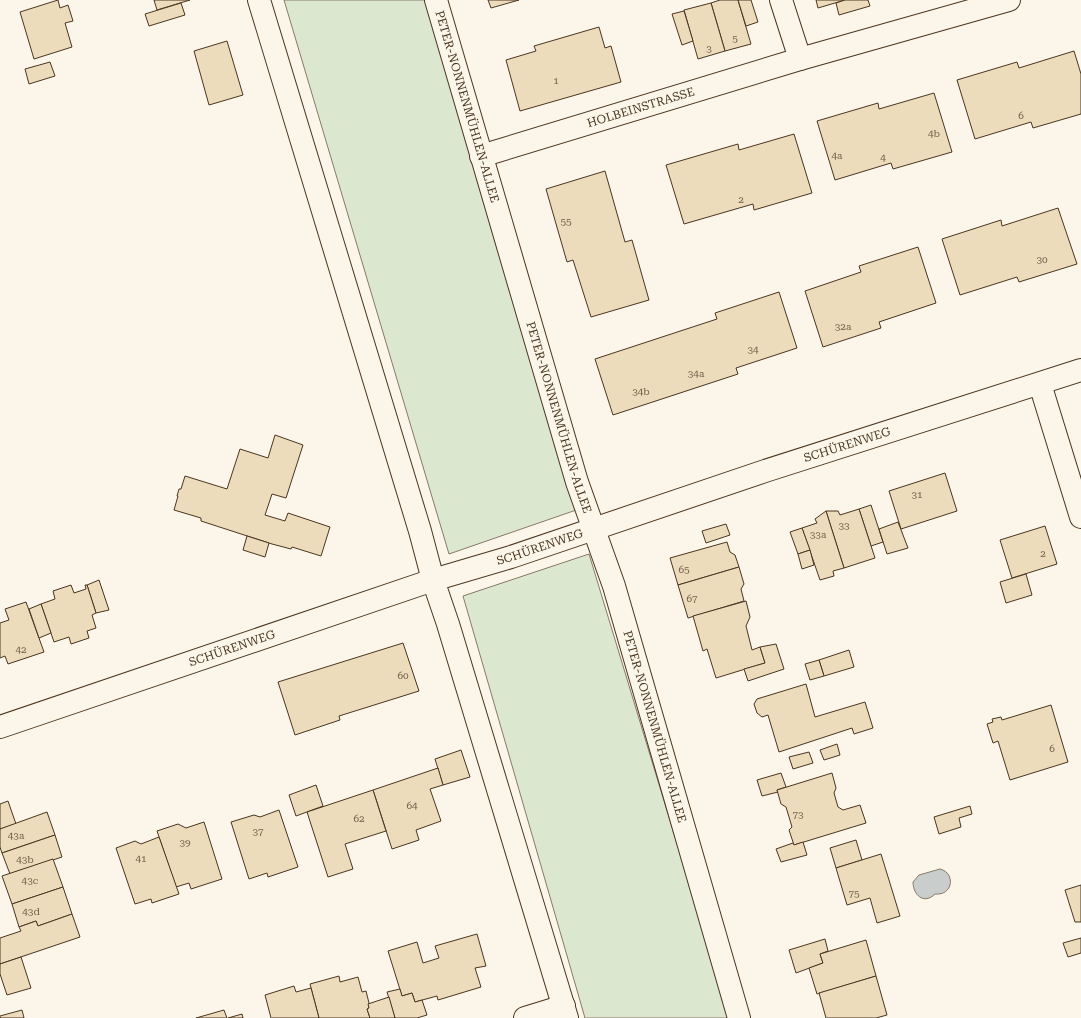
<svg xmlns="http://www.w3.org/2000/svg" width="1081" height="1018" font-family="'Roboto Serif',serif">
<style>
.green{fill:#dce7d0;stroke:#887966}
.water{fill:#c9cecd;stroke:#887966}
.building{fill:#ecdcbc;stroke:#4a3520}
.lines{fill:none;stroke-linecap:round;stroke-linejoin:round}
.street-casing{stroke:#4a3520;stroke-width:24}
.secondary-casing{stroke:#4a3520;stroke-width:24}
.street{stroke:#fbf6e9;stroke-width:22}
.secondary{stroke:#fbf6e9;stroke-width:22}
.labels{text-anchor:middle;stroke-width:3;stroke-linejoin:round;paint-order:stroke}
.number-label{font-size:10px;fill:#725f47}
.street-label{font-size:12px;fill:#4a3520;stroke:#fbf6e9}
</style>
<rect width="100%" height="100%" fill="#fbf6e9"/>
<!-- green -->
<g class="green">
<polygon points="284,0 430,0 582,508 449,554"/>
<polygon points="589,554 730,1018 585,1018 463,596"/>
</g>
<!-- water -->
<path class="water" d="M940,869C956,873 953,896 935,894C924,905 913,895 913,882L919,875Z"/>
<!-- building -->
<g class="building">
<polygon points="58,0 60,8 68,5 73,21 65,23 72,47 34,59 20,12"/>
<polygon points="154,0 190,0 157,10"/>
<polygon points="488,0 519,0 491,8"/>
<polygon points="720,0 738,0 751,44 725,51 711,3"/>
<polygon points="738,0 751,0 758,22 746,26"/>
<polygon points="816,0 845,0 818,8"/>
<polygon points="845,0 868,0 870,6 839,15 836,3"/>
<polygon points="181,3 185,15 149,26 145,14"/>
<polygon points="711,3 725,51 698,59 684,10"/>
<polygon points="684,11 693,41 682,45 672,14"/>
<polygon points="599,27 605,48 611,46 621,82 520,111 506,60 536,51 534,46"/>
<polygon points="227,41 243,95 209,105 194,51"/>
<polygon points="1074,51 1081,74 1081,114 1033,128 1031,122 975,139 957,80 1017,62 1019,68"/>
<polygon points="50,62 55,76 29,84 25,69"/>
<polygon points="934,93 952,152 893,169 891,163 835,180 817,121 878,103 879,109"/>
<polygon points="794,134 812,193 754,210 753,204 684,224 666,165 738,144 739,150"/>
<polygon points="605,171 625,242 632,240 649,300 591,317 573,260 567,262 546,189"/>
<polygon points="1058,208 1077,264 1019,282 1017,277 960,295 942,239 1001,220 1002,226"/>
<polygon points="918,247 936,303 879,322 881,328 823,347 805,291 861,272 859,266"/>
<polygon points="779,292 797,348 736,368 738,374 613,415 595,359 717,319 715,313"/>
<polygon points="275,435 303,445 286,498 272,494 265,515 285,521 288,513 330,527 321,556 292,547 291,549 272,544 201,521 201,518 174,510 178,496 177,496 179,489 181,489 185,476 227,489 240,449 268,458"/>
<polygon points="945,473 957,511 901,529 889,491"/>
<polygon points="871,505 883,542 871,546 859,509"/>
<polygon points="859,509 875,558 844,568 826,511 838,511 840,515"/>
<polygon points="826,511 844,568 833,571 834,576 820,580 802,528 817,523 815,519"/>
<polygon points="898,522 908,548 887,554 879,529"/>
<polygon points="726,524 730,535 706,543 702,531"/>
<polygon points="1045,526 1057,564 1012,578 1000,540"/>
<polygon points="802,528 810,550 798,554 790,532"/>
<polygon points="247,536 269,543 265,557 243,550"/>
<polygon points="727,542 730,552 735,555 739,567 678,585 670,558"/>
<polygon points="810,550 814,565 802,569 798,554"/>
<polygon points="739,567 744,584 741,589 744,601 688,618 678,585"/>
<polygon points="1026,574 1032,595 1006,603 1000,582"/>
<polygon points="99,580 109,610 96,613 87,585"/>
<polygon points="71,585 74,593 86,589 85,585 87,585 96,613 92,615 96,628 87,631 89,638 71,644 69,637 54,642 41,604 55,599 53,591"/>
<polygon points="746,601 750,617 746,626 752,650 760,647 765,663 716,678 707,649 703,651 693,616"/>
<polygon points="26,602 44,652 8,664 5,656 0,658 0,623 9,620 5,609"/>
<polygon points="41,604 51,633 39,638 29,609"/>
<polygon points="403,643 419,691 339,716 340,720 295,735 278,682"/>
<polygon points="776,644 784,669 748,681 744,669 765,663 760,647"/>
<polygon points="849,650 854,667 824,676 819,660"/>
<polygon points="819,660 824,676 810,680 805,664"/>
<polygon points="806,684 815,717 865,702 873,728 854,734 852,728 779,752 768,715 762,717 757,713 754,704 757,699"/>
<polygon points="1051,705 1068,762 1010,780 998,741 993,743 987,724 993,722 992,719 1001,717 1002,720"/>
<polygon points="837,744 840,755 824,760 820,750"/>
<polygon points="461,750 470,777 443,785 435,759"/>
<polygon points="809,752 813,763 793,769 789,757"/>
<polygon points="438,768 443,785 430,789 441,821 416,830 419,840 392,849 373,790"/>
<polygon points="781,773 786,787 777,790 778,792 762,796 757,780"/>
<polygon points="832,773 836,788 834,793 838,807 843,810 860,805 866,823 794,845 789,830 792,827 786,807 781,804 777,790"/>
<polygon points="316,785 323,806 296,816 289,795"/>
<polygon points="373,790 386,831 345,844 353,869 328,877 307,812"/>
<polygon points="8,801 16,824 0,829 0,804"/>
<polygon points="970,806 972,814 959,818 961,827 939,834 934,817"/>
<polygon points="279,810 298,867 268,877 267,873 249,879 231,822 254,815 260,817"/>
<polygon points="47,812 55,835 2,853 0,847 0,829"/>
<polygon points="204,822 222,879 191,889 189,883 176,887 157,831 178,824 186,828"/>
<polygon points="55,835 62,857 10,874 2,853"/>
<polygon points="159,837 179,894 152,903 151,899 135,904 116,848 135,841 141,844"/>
<polygon points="856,840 862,860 836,868 830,848"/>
<polygon points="803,842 807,855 781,862 776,849 793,843 794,845"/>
<polygon points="881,854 900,916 877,923 870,898 847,905 836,868"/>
<polygon points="53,859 63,887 12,904 2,876"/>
<polygon points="1081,885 1081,922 1075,922 1065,890"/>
<polygon points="63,887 72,914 38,926 36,921 19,927 12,904"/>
<polygon points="72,914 80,937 0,964 0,938 21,931 19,927 36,921 38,926"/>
<polygon points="477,934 486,966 475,968 481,987 438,1000 437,996 415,1002 412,993 402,996 388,951 417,942 423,963 439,958 435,946"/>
<polygon points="1081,938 1081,953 1068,957 1063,943"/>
<polygon points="825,939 828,951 820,954 823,963 796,973 789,950"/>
<polygon points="866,940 876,976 817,994 809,968 823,963 820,954"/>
<polygon points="21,957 31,988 7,995 0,974 0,964"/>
<polygon points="339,976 340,982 358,977 362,992 366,991 369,1003 369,1008 367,1009 370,1018 319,1018 310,984"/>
<polygon points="876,976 887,1015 876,1018 826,1018 819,993"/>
<polygon points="294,986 296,992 311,988 319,1018 271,1018 265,995"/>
<polygon points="400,989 402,996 412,993 415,1002 422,1000 427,1015 417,1018 395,1018 387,992"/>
<polygon points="389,997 395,1018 370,1018 367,1009 369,1008 368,1004"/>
<polygon points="22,1010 24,1018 0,1018 0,1016"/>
<polygon points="224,1010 227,1018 196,1018"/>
<polygon points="242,1014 243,1018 228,1018"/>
</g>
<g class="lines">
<defs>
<g id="street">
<polyline points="259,0 420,531 433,580 448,624 567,1018"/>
<path id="s1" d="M436,0L577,482L614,586L739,1018"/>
<polyline points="781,0 800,59"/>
<path id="s2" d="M481,156L800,59L1009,0"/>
<polyline points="1040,384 1081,517"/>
<polyline points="525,1018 564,1006"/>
</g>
<g id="secondary">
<path id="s3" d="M0,727L433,580L511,557L765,471L1081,370"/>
</g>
</defs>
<!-- street casing -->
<use href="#street" class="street-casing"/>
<!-- secondary casing -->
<use href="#secondary" class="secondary-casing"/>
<!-- street -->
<use href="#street" class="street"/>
<!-- secondary -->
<use href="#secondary" class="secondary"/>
</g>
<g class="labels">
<!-- number labels -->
<g class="number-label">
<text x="735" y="42">5</text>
<text x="709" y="52">3</text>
<text x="556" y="84">1</text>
<text x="1021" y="119">6</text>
<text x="934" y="137">4b</text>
<text x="837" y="159">4a</text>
<text x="883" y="161">4</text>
<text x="741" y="203">2</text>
<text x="566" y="225">55</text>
<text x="1042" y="263">30</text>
<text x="843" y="330">32a</text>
<text x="753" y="353">34</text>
<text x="696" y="377">34a</text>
<text x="641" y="395">34b</text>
<text x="917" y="498">31</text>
<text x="844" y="529">33</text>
<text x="818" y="538">33a</text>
<text x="1043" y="557">2</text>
<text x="684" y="573">65</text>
<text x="692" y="602">67</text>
<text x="21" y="653">42</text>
<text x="403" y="679">60</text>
<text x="1052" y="752">6</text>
<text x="412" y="809">64</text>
<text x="798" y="818">73</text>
<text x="359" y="822">62</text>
<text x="258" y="835">37</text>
<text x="16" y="839">43a</text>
<text x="185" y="846">39</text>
<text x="141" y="862">41</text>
<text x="25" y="863">43b</text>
<text x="30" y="884">43c</text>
<text x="854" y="897">75</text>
<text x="31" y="915">43d</text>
</g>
<!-- street labels -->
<g class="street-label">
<text dy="4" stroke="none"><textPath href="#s1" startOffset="111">PETER-NONNENMÜHLEN-ALLEE</textPath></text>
<text dy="4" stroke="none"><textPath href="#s2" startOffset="167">HOLBEINSTRASSE</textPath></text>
<text dy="4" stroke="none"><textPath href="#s1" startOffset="435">PETER-NONNENMÜHLEN-ALLEE</textPath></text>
<text dy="4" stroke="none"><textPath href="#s3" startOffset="893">SCHÜRENWEG</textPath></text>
<text dy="4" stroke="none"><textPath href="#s3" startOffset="569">SCHÜRENWEG</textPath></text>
<text dy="4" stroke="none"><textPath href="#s3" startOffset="245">SCHÜRENWEG</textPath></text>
<text dy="4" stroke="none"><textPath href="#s1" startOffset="759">PETER-NONNENMÜHLEN-ALLEE</textPath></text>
</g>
</g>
</svg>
